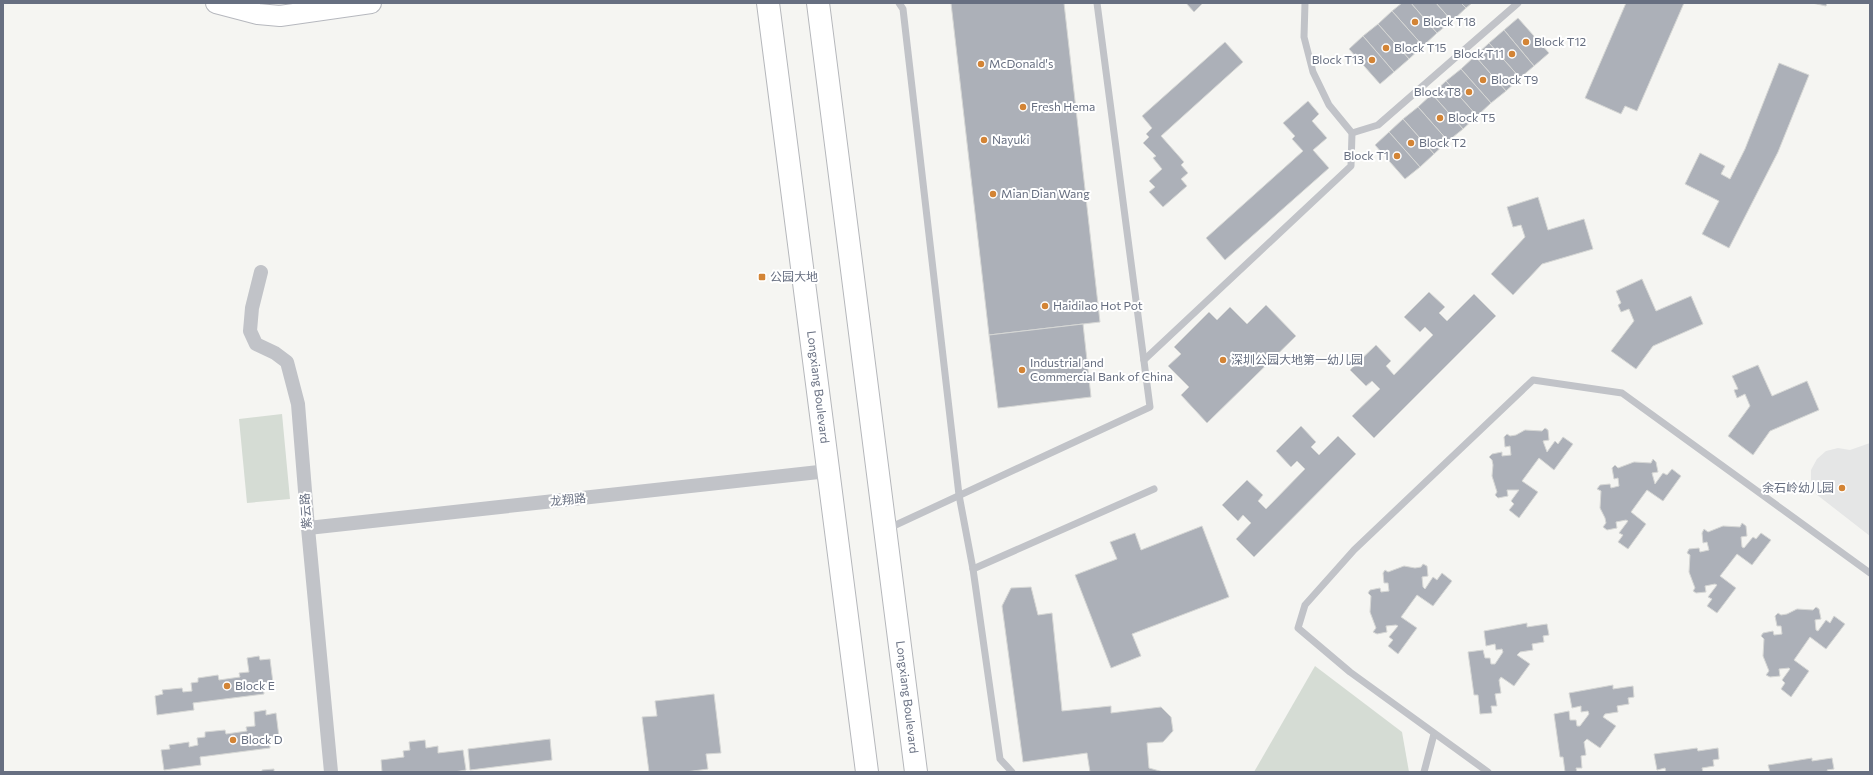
<svg xmlns="http://www.w3.org/2000/svg" width="1873" height="775" font-family="Commissioner,'Noto Sans SC',sans-serif">
<style>
.built{fill:#e5e6e6}
.green{fill:#d5dcd4}
.building{fill:#acb0b8;stroke:#d6d7d5}
.lines{fill:none;stroke-linecap:round;stroke-linejoin:round}
.secondary-casing{stroke:#b6b8be;stroke-width:22}
.primary-casing{stroke:#b5b7bb;stroke-width:24}
.lane{stroke:#c1c3c8;stroke-width:7}
.street{stroke:#c1c3c8;stroke-width:14}
.secondary{stroke:#fff;stroke-width:20}
.primary{stroke:#fff;stroke-width:22}
.poi-dot{fill:#d38435;stroke:#fff;stroke-width:1.5}
.labels{text-anchor:middle;stroke-width:4;stroke-linejoin:round;paint-order:stroke}
.poi-label{font-size:12px;fill:#676f81;stroke:#fff;text-anchor:start}
.street-label{font-size:12px;fill:#676f81;stroke:#fff}
</style>
<rect width="100%" height="100%" fill="#f5f5f2"/>
<!-- built -->
<polygon class="built" points="1870,443 1870,536 1816,494 1811,483 1811,470 1817,459 1826,451 1838,448 1850,450"/>
<!-- green -->
<g class="green">
<polygon points="282,414 290,499 247,503 239,419"/>
<polygon points="1315,666 1402,732 1409,772 1254,772"/>
</g>
<!-- building -->
<g class="building">
<polygon points="951,3 1064,3 1100,322 989,335"/>
<polygon points="1186,3 1203,3 1194,12"/>
<polygon points="1402,3 1411,3 1437,33 1423,46 1392,11"/>
<polygon points="1411,3 1436,3 1452,21 1437,33"/>
<polygon points="1436,3 1461,3 1466,8 1452,21"/>
<polygon points="1461,3 1472,3 1466,8"/>
<polygon points="1626,3 1684,3 1637,111 1625,106 1621,114 1585,98"/>
<polygon points="1812,3 1827,3 1826,6"/>
<polygon points="1392,11 1423,46 1409,59 1378,24"/>
<polygon points="1518,18 1549,53 1534,66 1504,30"/>
<polygon points="1378,24 1409,59 1394,72 1363,36"/>
<polygon points="1504,30 1534,66 1520,78 1489,43"/>
<polygon points="1363,36 1394,72 1380,84 1349,49"/>
<polygon points="1225,42 1243,62 1161,136 1184,162 1181,165 1188,173 1181,179 1187,186 1163,207 1149,192 1155,187 1149,181 1162,169 1153,158 1156,156 1143,143 1149,137 1146,134 1152,128 1142,116"/>
<polygon points="1489,43 1520,78 1506,91 1475,56"/>
<polygon points="1475,56 1506,91 1491,103 1461,69"/>
<polygon points="1779,63 1809,75 1778,152 1729,248 1702,234 1719,201 1685,184 1700,153 1725,166 1721,174 1730,179 1745,149"/>
<polygon points="1461,69 1491,103 1477,116 1446,81"/>
<polygon points="1446,81 1477,116 1463,129 1432,94"/>
<polygon points="1432,94 1463,129 1448,141 1418,107"/>
<polygon points="1308,101 1319,114 1312,121 1327,138 1313,150 1329,168 1225,260 1206,238 1303,151 1292,139 1295,136 1283,123"/>
<polygon points="1418,107 1448,141 1434,154 1403,119"/>
<polygon points="1403,119 1434,154 1420,167 1389,132"/>
<polygon points="1389,132 1420,167 1405,179 1375,145"/>
<polygon points="1538,197 1548,230 1584,219 1593,249 1542,264 1513,295 1491,274 1525,237 1521,225 1513,227 1507,207"/>
<polygon points="1642,279 1656,311 1691,296 1703,324 1653,346 1636,369 1611,351 1634,321 1629,309 1621,312 1618,305 1621,303 1616,291"/>
<polygon points="1429,292 1445,307 1439,313 1447,321 1474,294 1496,316 1374,438 1352,416 1380,389 1372,381 1366,386 1350,370 1376,345 1391,361 1386,366 1394,375 1433,335 1425,327 1420,332 1404,317"/>
<polygon points="1266,305 1296,336 1207,423 1181,395 1189,387 1168,366 1181,354 1174,347 1209,312 1217,320 1230,307 1247,324"/>
<polygon points="1083,324 1091,397 998,408 989,335"/>
<polygon points="1758,365 1772,396 1807,381 1819,410 1770,431 1753,455 1728,436 1750,406 1745,394 1737,398 1734,390 1738,389 1732,376"/>
<polygon points="1301,426 1316,442 1311,447 1319,455 1338,436 1356,454 1254,557 1236,539 1251,523 1243,515 1238,521 1222,505 1247,480 1263,495 1258,501 1266,509 1305,469 1297,461 1291,467 1276,451"/>
<polygon points="1545,428 1548,430 1549,440 1543,441 1547,452 1555,441 1558,444 1563,437 1573,444 1554,470 1539,458 1522,481 1538,492 1519,518 1509,510 1514,504 1511,501 1519,490 1507,490 1508,496 1498,498 1495,495 1497,492 1492,476 1493,465 1492,460 1489,457 1492,454 1502,452 1502,456 1511,455 1510,446 1505,447 1504,437 1507,434 1510,436 1516,435 1525,430 1542,431"/>
<polygon points="1653,459 1656,462 1658,472 1652,473 1655,484 1663,473 1667,475 1672,469 1681,476 1663,501 1647,490 1631,512 1646,524 1628,549 1618,542 1623,535 1619,533 1628,521 1626,520 1616,522 1617,528 1607,530 1603,527 1606,523 1605,518 1600,508 1601,491 1597,489 1600,485 1610,484 1611,488 1619,486 1618,478 1614,479 1612,468 1615,465 1618,468 1634,462 1651,463"/>
<polygon points="1742,523 1746,526 1747,536 1741,537 1742,547 1744,548 1753,537 1756,539 1761,533 1771,540 1752,565 1737,554 1720,576 1736,588 1717,613 1707,606 1712,599 1708,597 1717,585 1715,584 1705,586 1706,592 1696,593 1693,591 1695,588 1689,572 1690,555 1687,553 1689,549 1699,548 1700,552 1709,550 1707,542 1703,543 1702,533 1704,529 1708,532 1723,526 1740,527"/>
<polygon points="1202,526 1229,597 1132,634 1141,656 1111,668 1075,575 1117,559 1110,542 1135,533 1141,550"/>
<polygon points="1423,564 1427,566 1428,576 1422,577 1423,587 1425,589 1433,577 1437,580 1442,573 1452,581 1433,606 1417,595 1401,617 1417,628 1398,654 1388,646 1393,640 1389,637 1398,626 1396,625 1386,626 1387,632 1377,634 1373,632 1376,628 1370,612 1371,596 1368,593 1370,590 1380,588 1381,592 1389,591 1388,583 1384,583 1383,573 1385,570 1388,572 1404,566 1415,568 1421,567"/>
<polygon points="1031,587 1038,615 1052,613 1062,711 1111,706 1111,713 1161,707 1171,717 1173,731 1163,742 1147,743 1149,768 1163,772 1090,772 1087,753 1023,762 1002,606 1011,588"/>
<polygon points="1816,607 1819,609 1821,619 1815,620 1816,630 1818,631 1826,620 1830,623 1834,616 1845,624 1826,649 1810,637 1794,660 1809,671 1791,697 1781,689 1785,683 1782,680 1790,669 1789,668 1779,669 1780,676 1770,677 1766,675 1769,671 1763,656 1764,639 1761,636 1763,633 1773,631 1774,635 1782,634 1781,626 1777,626 1775,616 1778,613 1781,615 1787,614 1797,609 1813,610"/>
<polygon points="1527,623 1527,627 1547,624 1549,635 1543,636 1544,642 1532,644 1533,650 1520,652 1517,655 1530,664 1514,686 1501,677 1499,680 1501,693 1495,694 1497,706 1491,706 1492,713 1480,714 1478,695 1474,695 1468,652 1483,650 1485,658 1490,658 1491,664 1495,664 1503,652 1502,649 1496,650 1495,644 1486,646 1484,631"/>
<polygon points="259,656 260,660 270,659 273,683 263,684 264,694 193,703 194,710 157,715 155,696 163,694 162,690 182,688 183,692 192,691 191,683 198,682 198,678 218,675 219,680 240,677 239,673 249,672 247,658"/>
<polygon points="1613,685 1613,689 1633,686 1634,697 1628,698 1629,704 1617,706 1618,712 1605,714 1603,717 1616,726 1600,748 1587,739 1584,742 1586,755 1581,756 1582,768 1576,768 1577,772 1565,772 1563,757 1560,757 1554,714 1569,711 1570,720 1576,720 1577,726 1580,726 1589,714 1588,711 1581,712 1581,706 1572,708 1569,693"/>
<polygon points="714,694 721,753 706,754 708,769 685,772 649,772 642,717 657,716 655,701"/>
<polygon points="266,710 266,715 276,713 279,737 269,738 270,748 200,757 201,765 164,770 161,750 170,749 169,745 189,742 189,747 198,745 197,738 205,737 205,732 225,730 226,734 247,731 246,727 255,726 254,712"/>
<polygon points="550,739 552,760 470,770 468,749"/>
<polygon points="425,740 426,748 438,746 438,753 463,750 466,770 454,772 382,772 381,760 404,757 403,751 410,750 409,742"/>
<polygon points="1697,748 1698,751 1718,748 1719,759 1713,760 1714,766 1702,768 1703,772 1666,772 1665,768 1657,770 1654,754"/>
<polygon points="1812,758 1812,761 1832,758 1834,769 1827,770 1828,772 1770,772 1768,765"/>
<polygon points="274,769 274,772 262,772 262,770"/>
</g>
<g class="lines">
<defs>
<polyline id="secondary" points="216,3 258,14 280,16 371,3"/>
<g id="primary">
<polyline points="768,3 867,772"/>
<polyline points="818,3 916,772"/>
</g>
</defs>
<!-- secondary casing -->
<use href="#secondary" class="secondary-casing"/>
<!-- primary casing -->
<use href="#primary" class="primary-casing"/>
<!-- lane -->
<g class="lane">
<polyline points="899,3 903,9 959,495 973,569 1000,759 1012,772"/>
<polyline points="1352,133 1378,125 1518,3"/>
<polyline points="1144,360 1351,166 1352,133 1329,105 1313,72 1304,37 1305,3"/>
<polyline points="887,529 1150,407 1097,3"/>
<polyline points="973,569 1154,489"/>
<polyline points="1424,772 1434,734"/>
<polyline points="1488,772 1350,672 1298,628 1305,605 1354,550 1533,380 1622,393 1870,573"/>
</g>
<!-- street -->
<g class="street">
<polyline points="261,272 252,308 250,331 256,344 275,353 287,362 298,404 308,528 331,772"/>
<polyline points="308,528 828,471"/>
</g>
<!-- secondary -->
<use href="#secondary" class="secondary"/>
<!-- primary -->
<use href="#primary" class="primary"/>
</g>
<!-- markers -->
<g class="poi-dot">
<circle cx="1415" cy="22" r="4"/>
<circle cx="1526" cy="42" r="4"/>
<circle cx="1386" cy="48" r="4"/>
<circle cx="1512" cy="54" r="4"/>
<circle cx="1372" cy="60" r="4"/>
<circle cx="981" cy="64" r="4"/>
<circle cx="1483" cy="80" r="4"/>
<circle cx="1469" cy="92" r="4"/>
<circle cx="1023" cy="107" r="4"/>
<circle cx="1440" cy="118" r="4"/>
<circle cx="984" cy="140" r="4"/>
<circle cx="1411" cy="143" r="4"/>
<circle cx="1397" cy="156" r="4"/>
<circle cx="993" cy="194" r="4"/>
<rect x="758" y="273" width="8" height="8" rx="2"/>
<circle cx="1045" cy="306" r="4"/>
<circle cx="1223" cy="360" r="4"/>
<circle cx="1022" cy="370" r="4"/>
<circle cx="1842" cy="488" r="4"/>
<circle cx="227" cy="686" r="4"/>
<circle cx="233" cy="740" r="4"/>
</g>
<g class="labels">
<!-- poi labels -->
<g class="poi-label">
<text x="1423" y="26">Block T18</text>
<text x="1534" y="46">Block T12</text>
<text x="1394" y="52">Block T15</text>
<text x="1504" y="58" text-anchor="end">Block T11</text>
<text x="1364" y="64" text-anchor="end">Block T13</text>
<text x="989" y="68">McDonald's</text>
<text x="1491" y="84">Block T9</text>
<text x="1461" y="96" text-anchor="end">Block T8</text>
<text x="1031" y="111">Fresh Hema</text>
<text x="1448" y="122">Block T5</text>
<text x="992" y="144">Nayuki</text>
<text x="1419" y="147">Block T2</text>
<text x="1389" y="160" text-anchor="end">Block T1</text>
<text x="1001" y="198">Mian Dian Wang</text>
<text x="770" y="281">公园大地</text>
<text x="1053" y="310">Haidilao Hot Pot</text>
<text x="1231" y="364">深圳公园大地第一幼儿园</text>
<text x="1030" y="367">Industrial and<tspan x="1030" dy="14">Commercial Bank of China</tspan></text>
<text x="1834" y="492" text-anchor="end">余石岭幼儿园</text>
<text x="235" y="690">Block E</text>
<text x="241" y="744">Block D</text>
</g>
<!-- street labels -->
<g class="street-label">
<text transform="translate(818 387) rotate(83)" y="4">Longxiang Boulevard</text>
<text transform="translate(568 500) rotate(-6)" y="4">龙翔路</text>
<text transform="translate(306 511) rotate(-94)" y="4">紫云路</text>
<text transform="translate(907 697) rotate(83)" y="4">Longxiang Boulevard</text>
</g>
</g>
<!-- border -->
<rect width="1873" height="775" fill="none" stroke="#676f81" stroke-width="8"/>
</svg>
